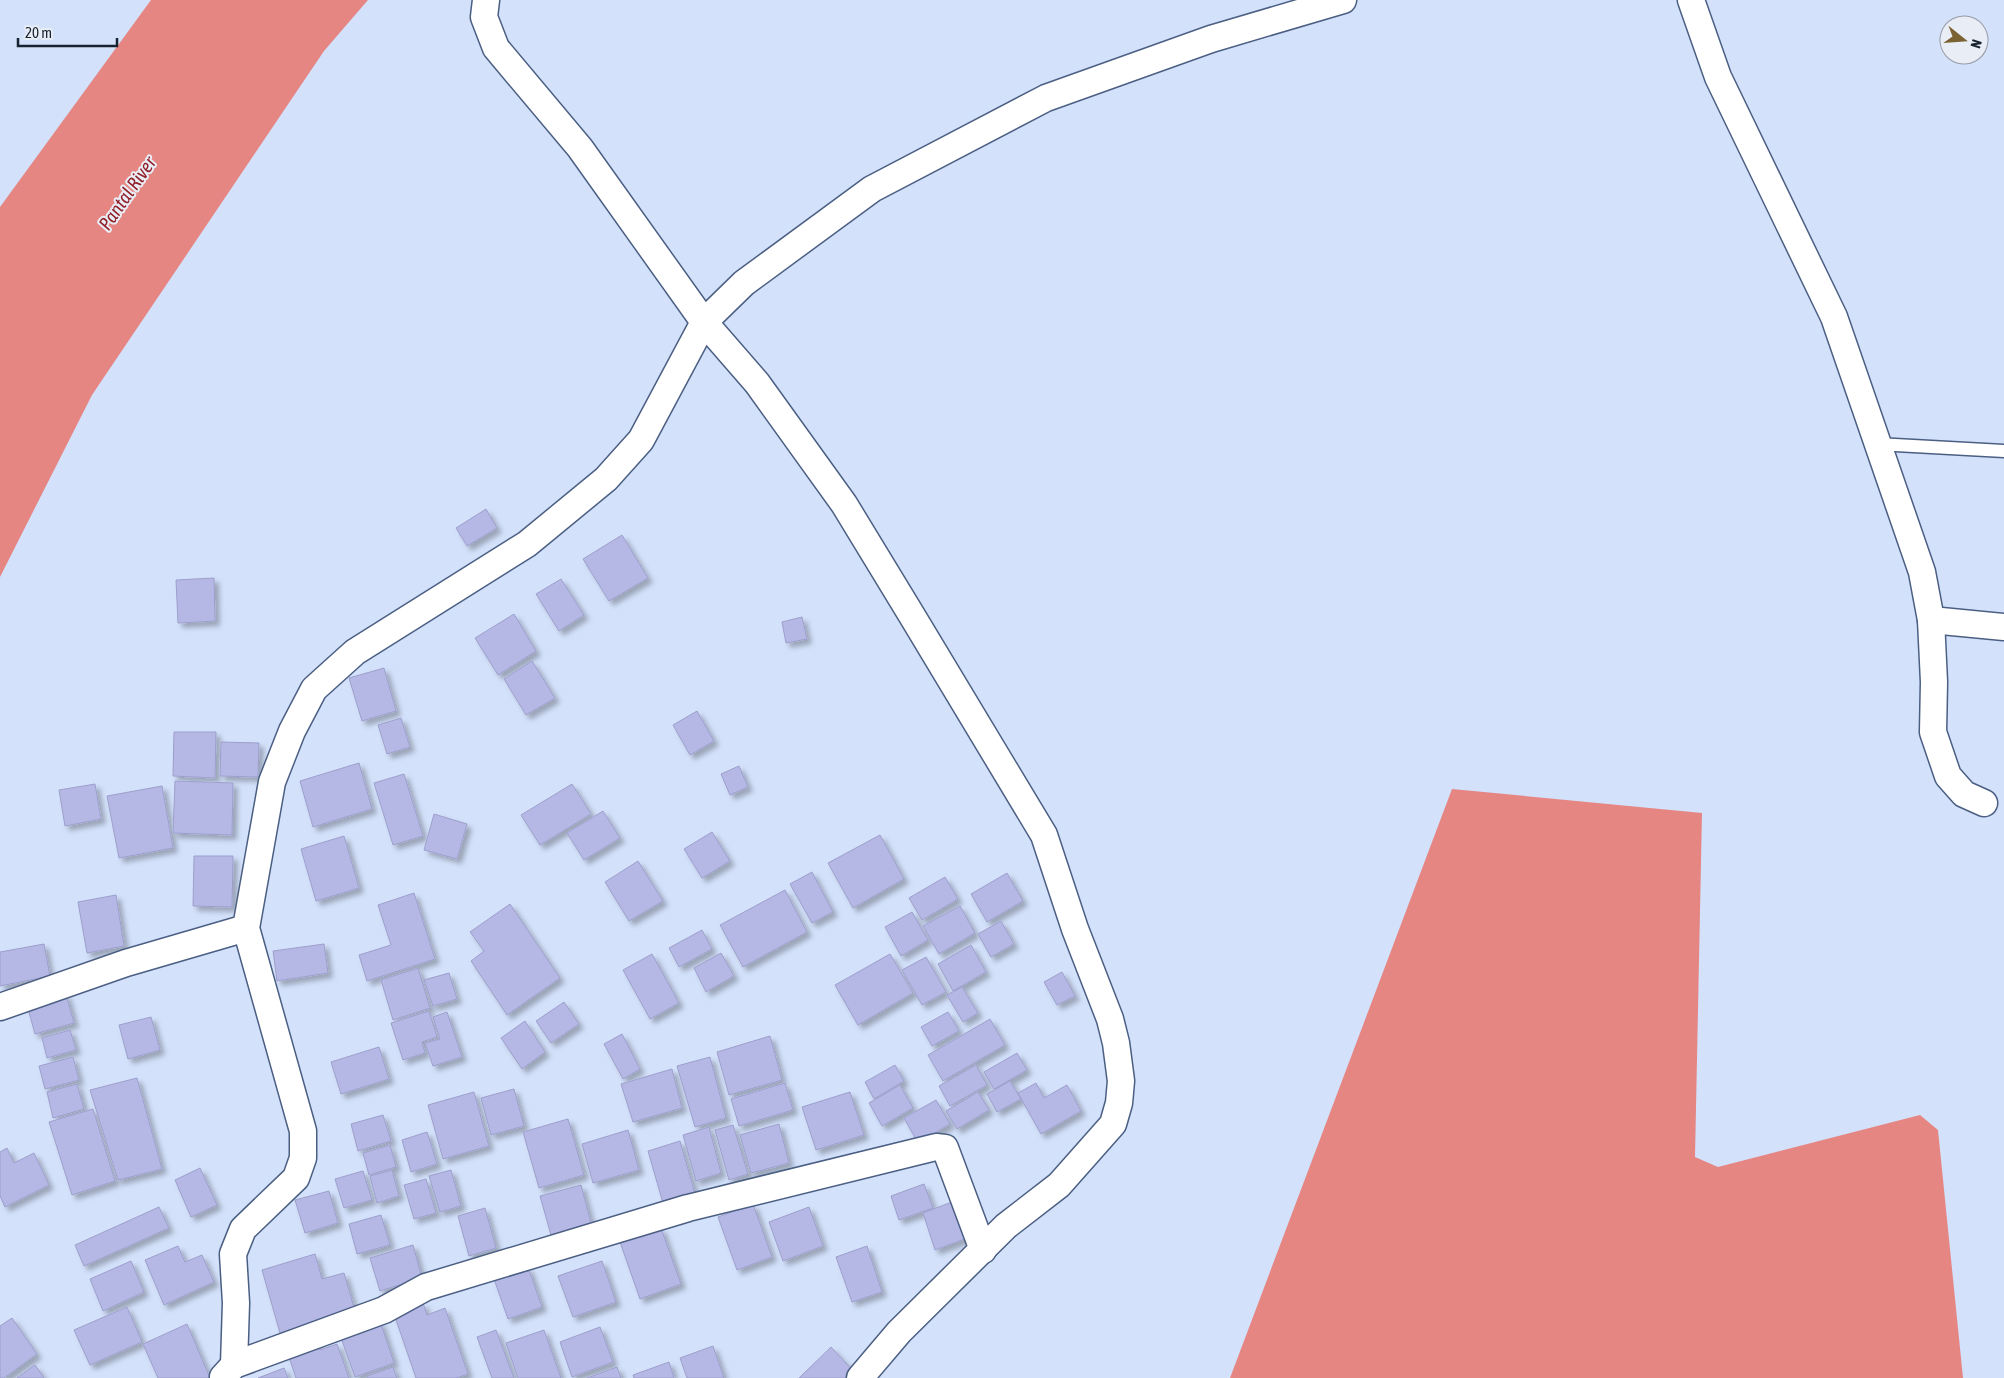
<svg xmlns="http://www.w3.org/2000/svg" width="2004" height="1378" font-family="'Asap Condensed',sans-serif">
<style>
.water{fill:#e58683}
.building{fill:#b5b7e5;stroke:#9d9fcb;filter:url(#shadow)}
.lines{fill:none;stroke-linecap:round;stroke-linejoin:round}
.service-casing{stroke:#4b5f83;stroke-width:15}
.minor-casing{stroke:#4b5f83;stroke-width:29}
.service{stroke:#fff;stroke-width:12}
.minor{stroke:#fff;stroke-width:26}
.labels{text-anchor:middle;stroke-width:4;stroke-linejoin:round;paint-order:stroke}
.water-label{font-size:19px;font-style:italic;fill:#912029;stroke:#e9eef6}
</style>
<defs>
<filter id="shadow"><feDropShadow dx="4.5" dy="4.5" stdDeviation="2.5" flood-color="#0004"/></filter>
</defs>
<rect width="100%" height="100%" fill="#d3e1fb"/>
<!-- water -->
<g class="water">
<polygon points="151,0 368,0 324,51 92,395 0,577 0,207"/>
<polygon points="1452,789 1702,813 1695,1157 1718,1167 1920,1115 1938,1130 1963,1378 1230,1378"/>
</g>
<!-- building -->
<g class="building">
<polygon points="486,509 497,528 467,546 456,528"/>
<polygon points="622,535 648,578 609,601 583,559"/>
<polygon points="214,578 215,621 178,623 176,580"/>
<polygon points="561,579 584,615 559,631 536,594"/>
<polygon points="514,614 536,651 498,675 475,638"/>
<polygon points="802,617 807,639 786,643 782,622"/>
<polygon points="532,661 555,698 526,715 504,679"/>
<polygon points="384,668 396,711 362,721 349,678"/>
<polygon points="697,711 714,741 690,755 673,725"/>
<polygon points="401,718 410,747 387,754 378,725"/>
<polygon points="174,732 216,732 215,778 173,776"/>
<polygon points="221,742 259,743 258,777 220,776"/>
<polygon points="359,763 372,809 313,827 300,781"/>
<polygon points="739,766 748,787 730,795 721,774"/>
<polygon points="404,774 423,836 393,845 374,783"/>
<polygon points="175,781 233,783 232,835 173,833"/>
<polygon points="95,784 101,819 65,826 59,790"/>
<polygon points="572,784 591,814 540,845 521,815"/>
<polygon points="162,786 173,848 119,858 107,796"/>
<polygon points="603,811 620,838 584,860 567,833"/>
<polygon points="434,814 467,824 457,859 424,850"/>
<polygon points="712,832 730,861 702,878 684,849"/>
<polygon points="880,835 904,879 853,908 828,863"/>
<polygon points="344,836 359,888 316,901 301,849"/>
<polygon points="194,856 233,856 232,907 193,906"/>
<polygon points="638,861 663,901 629,921 605,882"/>
<polygon points="812,872 833,912 812,923 790,884"/>
<polygon points="1007,873 1023,901 987,922 971,894"/>
<polygon points="945,877 958,899 922,920 909,898"/>
<polygon points="785,890 807,932 743,967 720,925"/>
<polygon points="414,893 435,959 367,981 359,955 391,945 378,905"/>
<polygon points="116,895 124,946 87,953 78,902"/>
<polygon points="510,904 560,978 507,1015 471,961 484,951 470,932"/>
<polygon points="960,906 975,933 939,954 923,926"/>
<polygon points="912,912 928,940 901,956 885,927"/>
<polygon points="1001,921 1014,944 991,957 978,934"/>
<polygon points="702,930 712,949 679,967 669,948"/>
<polygon points="44,944 50,976 0,986 0,952"/>
<polygon points="324,944 328,973 277,981 273,951"/>
<polygon points="971,945 986,972 953,991 938,964"/>
<polygon points="721,953 734,976 706,992 694,968"/>
<polygon points="652,954 679,1003 650,1019 623,970"/>
<polygon points="890,954 913,993 858,1025 835,985"/>
<polygon points="926,957 946,992 922,1005 902,970"/>
<polygon points="418,968 430,1008 393,1020 381,980"/>
<polygon points="1062,972 1075,996 1057,1005 1044,982"/>
<polygon points="449,973 457,999 433,1006 424,980"/>
<polygon points="962,987 978,1013 963,1022 947,995"/>
<polygon points="66,994 74,1023 35,1034 27,1005"/>
<polygon points="564,1002 579,1024 551,1043 536,1021"/>
<polygon points="429,1011 437,1037 422,1042 425,1053 403,1060 391,1023"/>
<polygon points="447,1012 462,1057 433,1066 425,1043 440,1039 433,1017"/>
<polygon points="948,1012 959,1031 932,1046 921,1027"/>
<polygon points="151,1017 160,1050 128,1059 119,1025"/>
<polygon points="990,1019 1005,1045 943,1081 928,1055"/>
<polygon points="525,1021 545,1052 522,1069 501,1038"/>
<polygon points="70,1030 76,1050 47,1058 42,1038"/>
<polygon points="622,1034 640,1069 623,1079 604,1044"/>
<polygon points="770,1036 782,1080 729,1095 717,1052"/>
<polygon points="379,1047 389,1079 341,1094 331,1062"/>
<polygon points="1017,1053 1027,1070 994,1089 984,1072"/>
<polygon points="73,1057 79,1080 45,1089 39,1066"/>
<polygon points="710,1057 726,1118 695,1127 677,1066"/>
<polygon points="895,1065 904,1081 874,1099 865,1082"/>
<polygon points="976,1065 987,1085 950,1106 939,1086"/>
<polygon points="672,1069 682,1108 633,1122 621,1084"/>
<polygon points="137,1078 162,1169 118,1180 90,1090"/>
<polygon points="1010,1081 1021,1099 997,1112 987,1094"/>
<polygon points="785,1083 793,1110 739,1126 731,1099"/>
<polygon points="1036,1083 1044,1098 1067,1085 1081,1111 1041,1134 1018,1093"/>
<polygon points="77,1084 84,1109 53,1118 47,1092"/>
<polygon points="900,1085 913,1108 882,1126 869,1103"/>
<polygon points="514,1089 524,1126 491,1135 481,1098"/>
<polygon points="474,1092 489,1146 443,1159 428,1105"/>
<polygon points="850,1092 864,1135 816,1150 802,1107"/>
<polygon points="978,1092 989,1110 957,1129 946,1111"/>
<polygon points="936,1100 950,1124 918,1143 904,1118"/>
<polygon points="93,1109 115,1181 72,1195 49,1122"/>
<polygon points="383,1115 391,1141 358,1151 351,1124"/>
<polygon points="568,1119 584,1175 539,1188 523,1132"/>
<polygon points="779,1124 789,1163 751,1173 740,1135"/>
<polygon points="733,1125 748,1174 729,1180 715,1130"/>
<polygon points="709,1127 721,1173 696,1181 683,1135"/>
<polygon points="628,1130 639,1170 593,1183 582,1144"/>
<polygon points="427,1132 437,1164 411,1172 402,1140"/>
<polygon points="680,1141 695,1194 663,1203 648,1151"/>
<polygon points="390,1145 396,1167 369,1175 363,1153"/>
<polygon points="7,1148 14,1163 34,1153 49,1185 5,1207 0,1196 0,1152"/>
<polygon points="200,1168 217,1205 191,1217 175,1180"/>
<polygon points="392,1170 399,1196 377,1203 370,1176"/>
<polygon points="451,1170 461,1206 440,1212 429,1176"/>
<polygon points="363,1171 372,1200 344,1208 335,1179"/>
<polygon points="426,1179 436,1213 414,1219 404,1185"/>
<polygon points="924,1184 933,1208 899,1220 891,1196"/>
<polygon points="581,1185 591,1223 551,1235 540,1196"/>
<polygon points="329,1191 338,1223 305,1233 295,1200"/>
<polygon points="957,1200 970,1237 935,1250 923,1213"/>
<polygon points="753,1204 772,1257 737,1270 718,1217"/>
<polygon points="159,1207 169,1228 84,1266 75,1245"/>
<polygon points="809,1207 823,1246 783,1261 769,1222"/>
<polygon points="485,1208 496,1248 469,1256 458,1216"/>
<polygon points="381,1215 390,1245 357,1254 349,1224"/>
<polygon points="661,1228 681,1284 640,1299 620,1242"/>
<polygon points="413,1245 422,1278 380,1291 370,1258"/>
<polygon points="178,1246 185,1262 202,1255 214,1282 164,1305 145,1260"/>
<polygon points="867,1246 882,1292 852,1302 836,1257"/>
<polygon points="315,1254 322,1279 344,1273 355,1311 280,1333 262,1270"/>
<polygon points="131,1261 144,1292 103,1311 90,1279"/>
<polygon points="602,1261 616,1302 573,1317 558,1276"/>
<polygon points="528,1267 542,1307 508,1319 494,1279"/>
<polygon points="423,1303 427,1315 445,1308 468,1374 456,1378 416,1378 394,1314"/>
<polygon points="127,1307 142,1342 90,1365 74,1330"/>
<polygon points="12,1318 37,1354 4,1378 0,1378 0,1326"/>
<polygon points="380,1321 394,1363 355,1377 340,1335"/>
<polygon points="187,1324 210,1378 158,1378 143,1344"/>
<polygon points="600,1327 613,1362 572,1377 560,1342"/>
<polygon points="496,1330 514,1378 492,1378 477,1337"/>
<polygon points="544,1330 561,1378 518,1378 506,1343"/>
<polygon points="317,1341 320,1350 337,1344 349,1378 296,1378 287,1351"/>
<polygon points="713,1346 724,1378 687,1378 680,1358"/>
<polygon points="831,1347 858,1376 856,1378 799,1378"/>
<polygon points="669,1362 674,1378 634,1378 633,1375"/>
<polygon points="35,1365 44,1378 17,1378"/>
<polygon points="393,1367 397,1378 368,1378 367,1376"/>
<polygon points="617,1367 621,1378 587,1378"/>
<polygon points="284,1368 288,1378 258,1378"/>
</g>
<g class="lines">
<defs>
<polyline id="service" points="1877,444 2004,451"/>
<g id="minor">
<polyline points="486,0 484,17 496,48 580,148 704,322 757,383 844,504 914,619 1044,835 1075,929 1110,1019 1116,1043 1121,1081 1119,1103 1113,1124 1059,1185 1006,1226 899,1332 860,1378"/>
<polyline points="1691,0 1718,77 1834,317 1922,572 1931,620 1934,682 1933,732 1948,776 1964,794 1984,803"/>
<polyline points="1931,620 2004,627"/>
<polyline points="0,1007 126,963 246,928"/>
<polyline points="234,1365 236,1303 233,1254 243,1229 296,1178 303,1158 303,1131 246,928 272,782 292,731 314,689 355,652 527,544 606,479 641,440 704,322 744,283 872,189 1046,98 1211,39 1343,0"/>
<polyline points="223,1377 234,1365 384,1310 426,1287 688,1208 936,1147 945,1148 983,1250"/>
</g>
</defs>
<!-- service casing -->
<use href="#service" class="service-casing"/>
<!-- minor casing -->
<use href="#minor" class="minor-casing"/>
<!-- service -->
<use href="#service" class="service"/>
<!-- minor -->
<use href="#minor" class="minor"/>
</g>
<g class="labels">
<!-- water labels -->
<g class="water-label">
<text transform="translate(127 193) rotate(-55)" y="7">Pantal River</text>
</g>
</g>
<!-- north arrow -->
<g transform="translate(1964 40) rotate(107)"><circle r="24" fill="#e9eef6" stroke="#969ca7"/>
<path d="M0-4L9 19L0 12L-9 19Z" fill="#7b6233"/>
<text y="-8" font-size="14" font-weight="bold" text-anchor="middle" fill="#192231">N</text>
</g>
<!-- scale -->
<path d="M18 38v8h99v-8" fill="none" stroke="#192231" stroke-width="2.5"/>
<text x="25" y="38" font-size="15" fill="#192231" stroke="#e9eef6" stroke-width="4" paint-order="stroke">20 m</text>
</svg>
